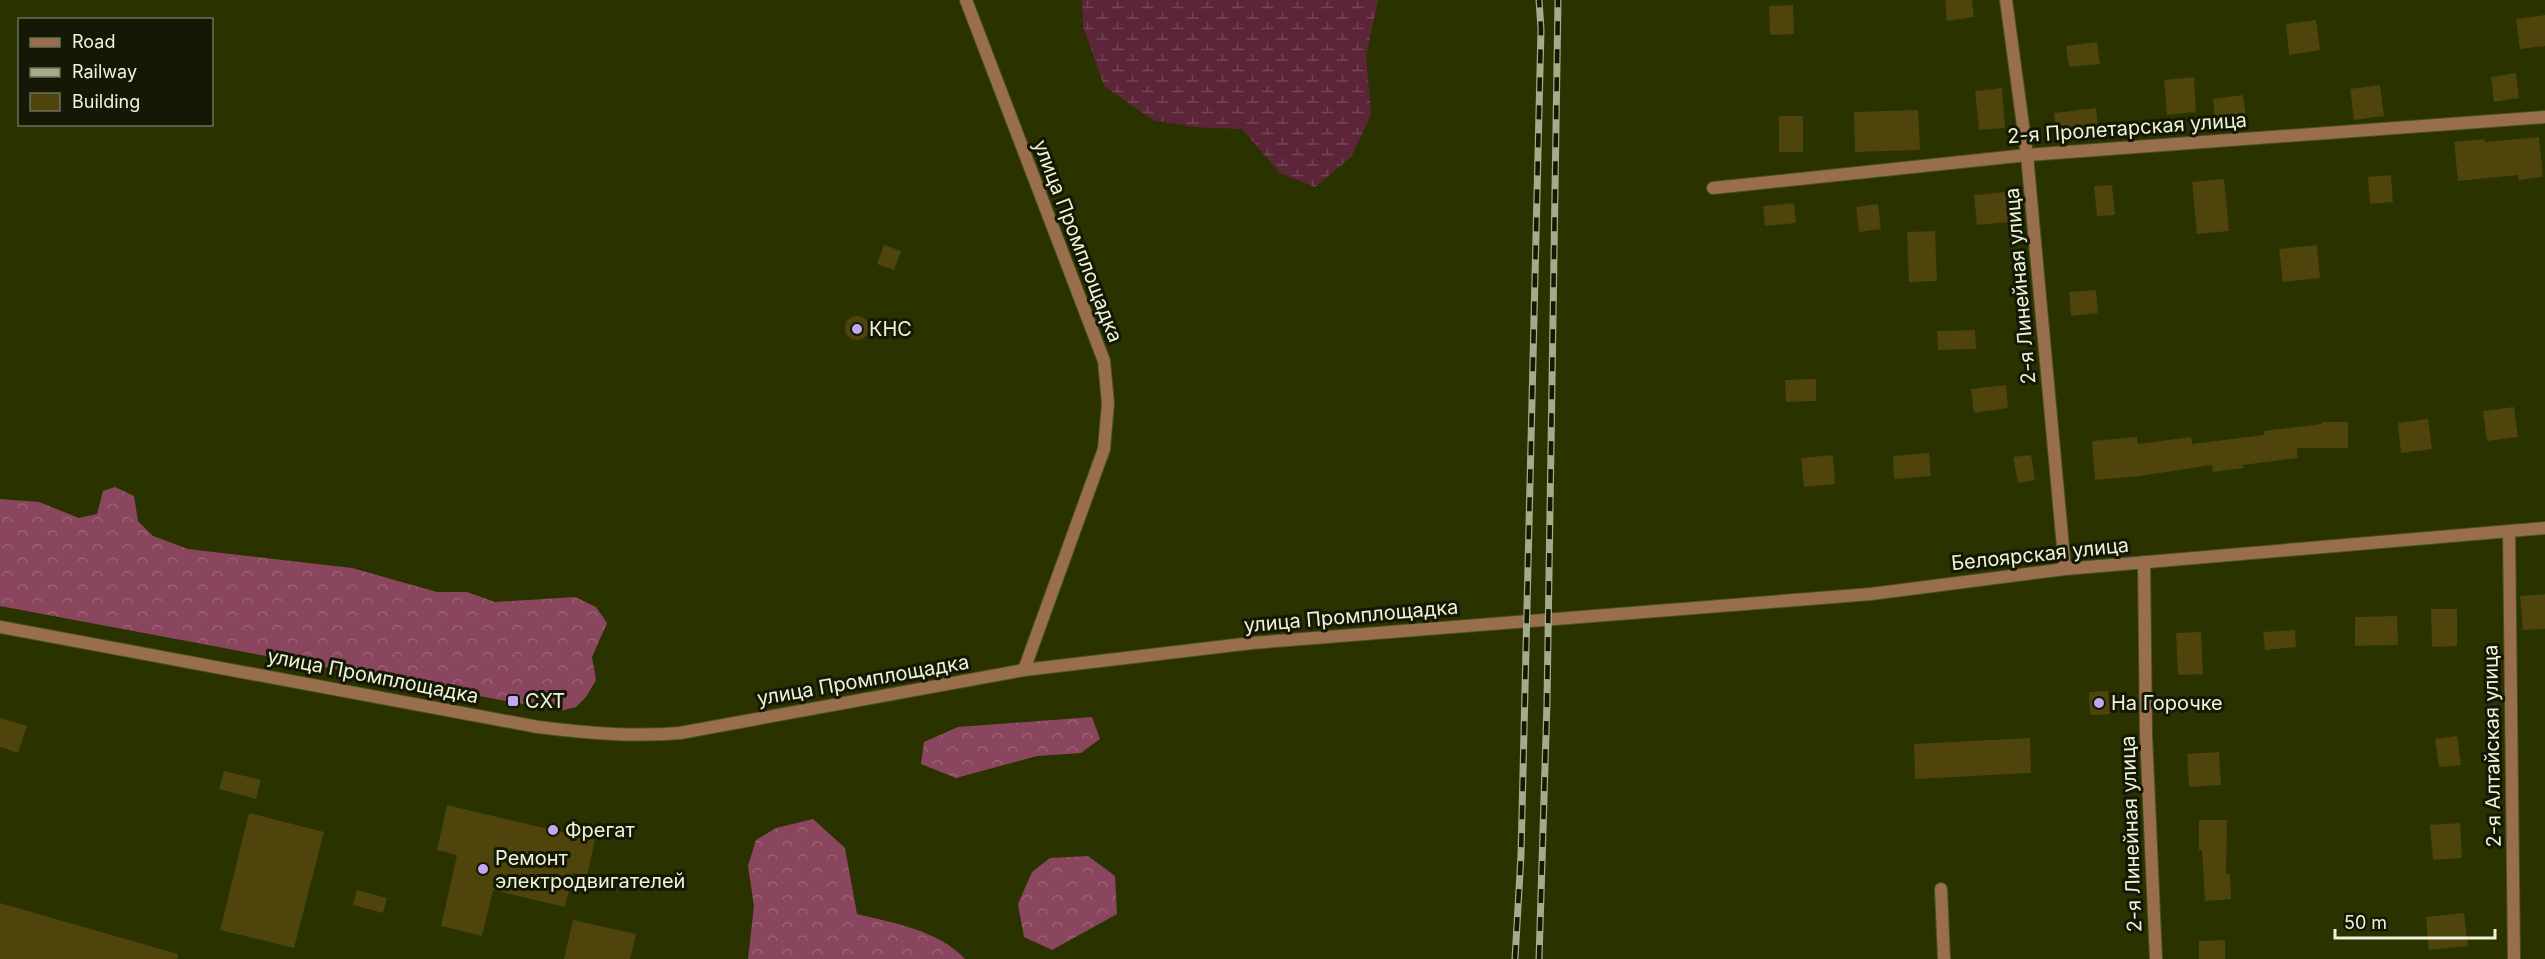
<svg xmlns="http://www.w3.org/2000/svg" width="2545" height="959" font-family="Inter,sans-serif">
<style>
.forest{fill:url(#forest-crowns)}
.wetland{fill:url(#wetland-marsh)}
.building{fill:#4e440c}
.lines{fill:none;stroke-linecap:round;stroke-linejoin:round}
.minor-casing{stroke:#495123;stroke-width:14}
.tertiary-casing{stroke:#495123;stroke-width:14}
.minor{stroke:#986e4d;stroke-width:12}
.tertiary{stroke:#986e4d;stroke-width:12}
.rail-casing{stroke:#a4ab88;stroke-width:7}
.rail{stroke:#141804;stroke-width:4.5;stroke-dasharray:14;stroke-linecap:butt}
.poi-dot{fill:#c0a8f3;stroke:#141804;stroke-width:2}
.labels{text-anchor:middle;stroke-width:6;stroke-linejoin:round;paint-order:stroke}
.street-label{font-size:20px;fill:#eef4d9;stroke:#141804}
.poi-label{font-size:20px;fill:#eef4d9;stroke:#141804;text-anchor:start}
</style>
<defs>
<pattern id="forest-crowns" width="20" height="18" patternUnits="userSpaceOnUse" patternTransform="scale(1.5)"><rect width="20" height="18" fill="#8b465f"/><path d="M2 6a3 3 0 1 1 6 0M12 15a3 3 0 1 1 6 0" fill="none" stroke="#9c6175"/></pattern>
<pattern id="wetland-marsh" width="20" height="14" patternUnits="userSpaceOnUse" patternTransform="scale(1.5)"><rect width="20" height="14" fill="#5d253a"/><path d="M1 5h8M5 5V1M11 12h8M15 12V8" fill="none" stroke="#754556"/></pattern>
</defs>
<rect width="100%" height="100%" fill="#2a3200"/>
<!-- forest -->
<g class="forest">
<polygon points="115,487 134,496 138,521 153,536 188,549 352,568 437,592 467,592 495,602 575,597 596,607 607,623 592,657 596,680 586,697 576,707 560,711 0,606 0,499 39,502 79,518 97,514 103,491"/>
<polygon points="1092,717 1100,739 1081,753 1037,756 956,778 921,764 924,742 958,727"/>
<path d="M813,819L845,848L857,914C893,923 938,930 965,959H748L754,906L748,866L756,840L776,828Z"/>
<polygon points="1088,856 1115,876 1117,914 1052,950 1024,937 1018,904 1032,872 1050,858"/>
</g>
<!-- wetland -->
<polygon class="wetland" points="1082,0 1378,0 1366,56 1371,115 1351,157 1315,187 1280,173 1242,129 1194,127 1153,120 1104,86 1083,26"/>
<!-- building -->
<g class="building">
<polygon points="1945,0 1972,0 1974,17 1947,21"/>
<polygon points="1793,5 1794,34 1770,35 1769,6"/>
<polygon points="2545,15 2545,46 2520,49 2516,19"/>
<polygon points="2316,20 2320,50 2289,55 2286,24"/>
<polygon points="2097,42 2100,64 2069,67 2066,46"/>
<polygon points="2516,73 2519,98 2494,102 2491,77"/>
<polygon points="2194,77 2196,112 2167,115 2164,80"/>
<polygon points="2380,85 2384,116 2354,120 2350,89"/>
<polygon points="2002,88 2005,128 1979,130 1975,91"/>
<polygon points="2243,95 2247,125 2216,129 2213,99"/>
<polygon points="2096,108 2098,126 2056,131 2054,113"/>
<polygon points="1918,110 1920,150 1855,152 1854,112"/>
<rect x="1779" y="116" width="24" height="36"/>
<polygon points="2539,137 2543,177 2518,180 2518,175 2458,181 2454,142 2484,139 2485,142"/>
<polygon points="2391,175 2393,202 2370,204 2368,177"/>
<polygon points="2224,179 2229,231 2197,234 2192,182"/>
<polygon points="2112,185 2115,215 2097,216 2094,186"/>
<polygon points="2006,192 2009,222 1977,225 1974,195"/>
<polygon points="1794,203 1796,223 1765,226 1763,206"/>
<polygon points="1878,204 1881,229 1859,232 1856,207"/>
<polygon points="1935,231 1937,281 1909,282 1907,232"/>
<polygon points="884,245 901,251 894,270 877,264"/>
<polygon points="2317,245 2320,278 2283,282 2279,249"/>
<polygon points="2096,290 2098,313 2071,316 2069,292"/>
<circle cx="857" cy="328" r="12"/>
<polygon points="1975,330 1976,349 1938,350 1937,331"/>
<polygon points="1816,379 1816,401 1786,402 1785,380"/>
<polygon points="2006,385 2008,408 1974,413 1971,389"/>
<polygon points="2514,407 2518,437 2487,441 2483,411"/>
<polygon points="2428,419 2432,449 2401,453 2398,423"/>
<polygon points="2322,422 2348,422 2348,448 2297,448 2298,458 2243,465 2244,468 2213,472 2212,465 2140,476 2095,480 2092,441 2137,437 2138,444 2191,437 2192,444 2264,435 2264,431 2322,424"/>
<polygon points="1929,453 1931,476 1894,479 1893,456"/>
<polygon points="1833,455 1835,484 1804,487 1801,458"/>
<polygon points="2031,455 2035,480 2018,483 2013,457"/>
<polygon points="2545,594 2545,629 2523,630 2520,596"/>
<polygon points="2431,609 2457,609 2457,646 2432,647"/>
<polygon points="2397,616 2398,645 2355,646 2355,617"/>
<polygon points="2295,630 2296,647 2265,650 2263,632"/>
<polygon points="2201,632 2203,674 2178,675 2176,633"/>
<polygon points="2108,691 2110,714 2090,715 2089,692"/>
<polygon points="0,718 27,726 18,753 0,747"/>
<polygon points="2457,736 2461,765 2439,767 2435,739"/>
<polygon points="2030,738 2031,773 1915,779 1914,744"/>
<polygon points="2219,752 2221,785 2189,787 2187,754"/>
<polygon points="224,771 261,780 256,799 219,789"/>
<polygon points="447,805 595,840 587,876 573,873 565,907 493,890 482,936 441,926 457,855 437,850"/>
<polygon points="249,813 324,832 294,948 220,930"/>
<polygon points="2199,820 2227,820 2226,874 2230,874 2231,899 2205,901 2202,850 2199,850"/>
<polygon points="2460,823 2462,858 2433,860 2430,825"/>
<polygon points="357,890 387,898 383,913 353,905"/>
<polygon points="0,903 178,954 177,959 0,959"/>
<polygon points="2464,913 2468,946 2429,950 2426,917"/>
<polygon points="573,920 636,934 630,959 564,959"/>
<polygon points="2225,940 2225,959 2199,959 2199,941"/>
</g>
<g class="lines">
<defs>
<g id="minor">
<polyline points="966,0 1104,361 1108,403 1104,449 1024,670"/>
<polyline points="2006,0 2027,155 2065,569"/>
<polyline points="1713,188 2027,155 2545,117"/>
<polyline points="2509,532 2514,959"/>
<polyline points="2144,562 2146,735 2156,959"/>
<polyline points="1941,889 1944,959"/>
</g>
<path id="tertiary" d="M0,627L538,727C586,733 632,737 680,733L1024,670L1252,643L1871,594L2065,569L2545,528"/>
</defs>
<!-- minor casing -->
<use href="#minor" class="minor-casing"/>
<!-- tertiary casing -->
<use href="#tertiary" class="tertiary-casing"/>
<!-- minor -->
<use href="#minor" class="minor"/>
<!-- tertiary -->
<use href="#tertiary" class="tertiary"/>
<defs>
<g id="rail">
<polyline points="1515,959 1521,855 1541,29 1539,0"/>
<polyline points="1539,959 1547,702 1558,0"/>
</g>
</defs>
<!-- rail casing -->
<use href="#rail" class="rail-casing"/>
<!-- rail -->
<use href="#rail" class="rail"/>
</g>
<!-- markers -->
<g class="poi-dot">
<circle cx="857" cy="329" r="6"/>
<rect x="507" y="695" width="12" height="12" rx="3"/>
<circle cx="2099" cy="703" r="6"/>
<circle cx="553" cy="830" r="6"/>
<circle cx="483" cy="869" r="6"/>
</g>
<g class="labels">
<!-- street labels -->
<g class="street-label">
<text transform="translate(2127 128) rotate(-4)" y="7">2-я Пролетарская улица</text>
<text transform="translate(1078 241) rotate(69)" y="7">улица Промплощадка</text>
<text transform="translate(2020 286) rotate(-95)" y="7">2-я Линейная улица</text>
<text transform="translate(2040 554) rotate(-6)" y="7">Белоярская улица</text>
<text transform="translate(1351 616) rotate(-5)" y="7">улица Промплощадка</text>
<text transform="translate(373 676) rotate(11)" y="7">улица Промплощадка</text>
<text transform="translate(863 680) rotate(-10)" y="7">улица Промплощадка</text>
<text transform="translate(2492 746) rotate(-91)" y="7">2-я Алтайская улица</text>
<text transform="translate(2131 834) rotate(-92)" y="7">2-я Линейная улица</text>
</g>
<!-- poi labels -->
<g class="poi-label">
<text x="869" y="336">КНС</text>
<text x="525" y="708">СХТ</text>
<text x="2111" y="710">На Горочке</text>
<text x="565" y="837">Фрегат</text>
<text x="495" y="865">Ремонт<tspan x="495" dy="23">электродвигателей</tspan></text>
</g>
</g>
<!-- legend -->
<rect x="18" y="18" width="195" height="108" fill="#141804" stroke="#6b7059" stroke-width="1.5"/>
<rect x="30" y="38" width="30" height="9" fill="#986e4d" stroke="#6b7059" stroke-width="1.5"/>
<text x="72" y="48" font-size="18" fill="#eef4d9">Road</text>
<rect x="30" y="68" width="30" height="9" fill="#a4ab88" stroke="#6b7059" stroke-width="1.5"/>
<text x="72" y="78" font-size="18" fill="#eef4d9">Railway</text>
<rect x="30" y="93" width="30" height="18" fill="#4e440c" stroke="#6b7059" stroke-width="1.5"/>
<text x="72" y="108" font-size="18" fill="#eef4d9">Building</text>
<!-- scale -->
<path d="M2335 929v9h160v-9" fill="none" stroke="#eef4d9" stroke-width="3"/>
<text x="2344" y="929" font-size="18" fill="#eef4d9" stroke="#141804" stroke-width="4.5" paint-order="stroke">50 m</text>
</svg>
